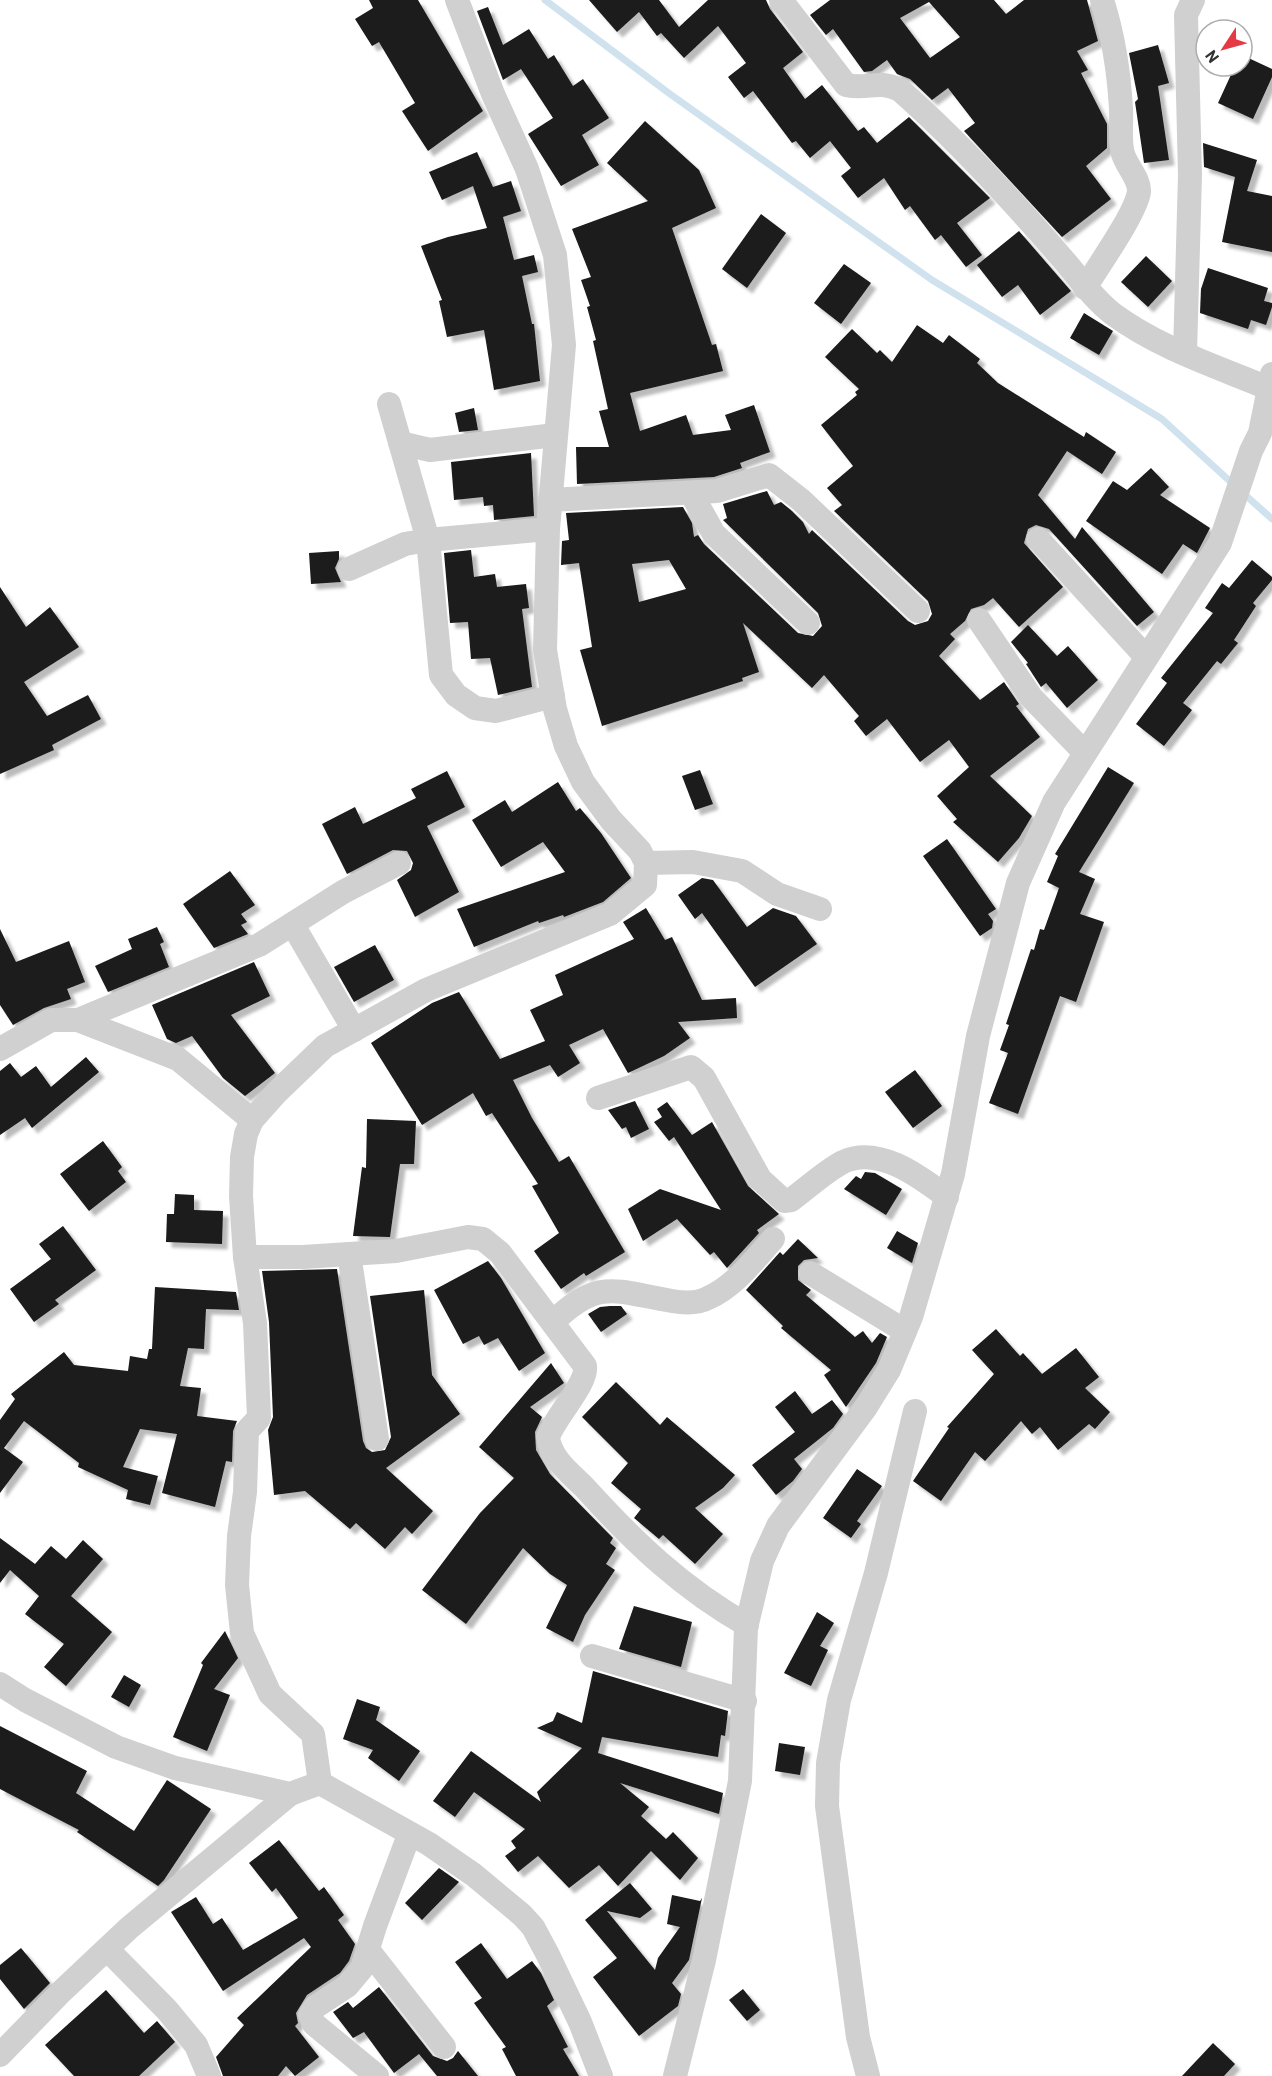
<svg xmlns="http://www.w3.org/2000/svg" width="1272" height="2076" font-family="Barlow,sans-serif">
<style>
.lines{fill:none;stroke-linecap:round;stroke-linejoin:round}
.stream{stroke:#cfe2ee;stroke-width:7}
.building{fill:#1a1a1a;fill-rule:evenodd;filter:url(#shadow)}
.minor{stroke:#d0d0d0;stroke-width:24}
</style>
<defs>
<filter id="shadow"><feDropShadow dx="5.5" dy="5.5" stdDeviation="1.5" flood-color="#0004"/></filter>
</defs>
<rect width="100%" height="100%" fill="#fff"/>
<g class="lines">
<!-- stream -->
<g class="stream">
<polyline points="545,0 670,94 932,280 1162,419 1234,485"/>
<polyline points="1243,493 1272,519"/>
</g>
</g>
<!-- building -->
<g class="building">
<polygon points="369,0 418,0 483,111 428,151 402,111 415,103 379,42 372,46 355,19 373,8"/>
<polygon points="589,0 659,0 679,27 708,0 766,0 770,9 803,52 783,68 805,99 822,85 858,131 864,127 877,143 909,117 990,198 957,223 982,255 966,267 941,235 935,240 910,206 905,210 884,178 858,198 841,176 851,168 830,141 810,158 796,141 792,143 753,91 744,98 728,77 746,63 718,26 684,58 661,33 657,36 639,12 617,32"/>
<path d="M830,0H994L1006,14L1024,0H1087L1098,41L1077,51L1088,70L1081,73L1107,124V148L1086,166L1111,199L1062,237L964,131L975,123L948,88L932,100L910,79L897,74L887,60L872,71L864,72L833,29L826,35L810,15ZM929,2L960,37L930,58L900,18Z"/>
<polygon points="488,7 503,45 529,29 548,59 554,55 573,86 583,79 609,118 582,135 599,165 561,186 528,134 553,118 521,69 503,80 477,11"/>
<polygon points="1158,45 1169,83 1158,86 1169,160 1144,163 1135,102 1138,99 1129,53"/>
<polygon points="1242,55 1272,69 1272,77 1253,119 1218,103 1235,66 1242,66"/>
<polygon points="645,121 699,170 716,208 672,228 712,345 716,344 723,371 630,393 640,431 686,415 693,435 731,430 725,415 754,405 770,452 740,463 742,468 714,477 577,484 576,447 609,447 599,411 608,409 593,341 596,340 587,307 590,306 581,280 591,277 572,229 648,201 607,163"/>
<polygon points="1203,143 1257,160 1247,191 1272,196 1272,252 1222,242 1235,177 1204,167"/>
<polygon points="477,152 493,187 511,181 521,211 503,217 514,260 534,255 538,272 522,276 532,324 534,324 540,381 494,390 484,330 447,337 439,301 442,300 421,246 448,237 487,228 473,186 442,200 429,172"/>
<polygon points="761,214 786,233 747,288 722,269"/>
<polygon points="1019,231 1071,291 1040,315 1018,285 1002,297 977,265"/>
<polygon points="1146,256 1172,281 1148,307 1121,282"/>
<polygon points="844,264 871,283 841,324 814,303"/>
<polygon points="1208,268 1268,288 1264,301 1272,303 1272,307 1266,325 1251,320 1248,329 1200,313 1201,289"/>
<polygon points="1084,313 1113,331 1099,355 1070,338"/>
<path d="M917,325L943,343L949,335L980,359L977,363L998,383L1084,437L1086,432L1116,452L1102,474L1067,451L1038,495L1075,539L1082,527L1154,612L1137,626L1049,529L1036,525L1028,529L1024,543L1063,587L1019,627L993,598L984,605L971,609L965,621L950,634L955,639L939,656L980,700L1004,682L1019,704L1016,706L1040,737L990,776L1032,816L1019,838L998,862L953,822L957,819L937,796L969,767L949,740L920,762L887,719L866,736L854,721L859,716L824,675L812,688L743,623L759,672L742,678L743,681L602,726L580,650L592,647L579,563L561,565L562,541L569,540L566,513L683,507L692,523L694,537L698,535L704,544L798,633L813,636L822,626L818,613L723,520L727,518L723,504L767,491L774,505L781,502L792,511L803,522L809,534L812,530L908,621L915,625L928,621L932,614L928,601L834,511L842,505L827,488L853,466L821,425L857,395L855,392L859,389L825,357L852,329L877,353L880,350L892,362ZM669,560L686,589L639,602L632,564Z"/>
<polygon points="474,408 478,430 459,432 455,413"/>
<polygon points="531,453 534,516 494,520 493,505 484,506 483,497 454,500 451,462"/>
<polygon points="1151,468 1169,487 1160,495 1210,528 1197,553 1183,544 1162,574 1086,521 1113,481 1127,490"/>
<polygon points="471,550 474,577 495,574 497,587 526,584 529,608 522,609 532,687 498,695 490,658 471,659 468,622 450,623 444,553"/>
<polygon points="339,551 339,559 335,568 341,582 311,584 309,553"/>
<polygon points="1252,560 1272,577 1272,580 1253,603 1256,606 1234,640 1238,643 1221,664 1217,661 1183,703 1192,710 1164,746 1136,724 1167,683 1161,678 1213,613 1205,608 1222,583 1229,588"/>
<polygon points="0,587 26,627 50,607 79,647 24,682 47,716 88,695 101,719 52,745 54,750 0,774"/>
<polygon points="1028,625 1057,656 1068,646 1098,680 1067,708 1046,683 1041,687 1026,664 1028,663 1011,642"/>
<polygon points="1108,767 1134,783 1079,872 1095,879 1080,914 1104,922 1076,1002 1060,996 1018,1114 989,1103 1008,1053 1000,1050 1009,1025 1006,1024 1031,949 1034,950 1040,929 1044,930 1059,888 1047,882 1058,856 1055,854"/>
<polygon points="700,770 713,804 695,810 682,776"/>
<polygon points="447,771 465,807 427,826 459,892 415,917 397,880 411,870 413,863 407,851 393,850 347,874 322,824 355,807 363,824 416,798 411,789"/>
<polygon points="558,782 576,811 580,808 601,833 631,878 603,902 564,917 563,915 539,923 538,921 474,947 457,909 565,872 543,842 501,867 472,820 505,800 512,812"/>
<polygon points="947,839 996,909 988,914 993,921 992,928 980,936 923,856"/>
<polygon points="230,871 255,905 241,914 247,922 241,925 248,934 214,948 183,904"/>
<polygon points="702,878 713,880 747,927 773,908 796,916 817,944 755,987 702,913 695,919 678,895"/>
<polygon points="646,908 665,940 672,937 702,1000 736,998 737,1018 678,1022 690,1038 664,1056 628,1073 603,1029 569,1045 580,1063 558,1077 550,1065 513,1080 532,1118 559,1162 569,1156 625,1252 586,1276 584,1273 561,1289 534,1251 559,1233 532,1186 538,1184 492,1113 486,1116 473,1093 422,1125 371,1043 432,1003 459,992 500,1059 545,1041 530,1010 563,995 555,975 634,939 623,922"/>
<polygon points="157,927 164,942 160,944 169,967 108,992 95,966 132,949 128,939"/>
<polygon points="0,929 16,962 69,941 85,982 67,989 71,999 44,1008 13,1025 0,1005"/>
<polygon points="375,945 394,980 354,1002 334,967"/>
<polygon points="254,962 270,996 231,1015 275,1073 245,1096 223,1078 192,1036 176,1043 167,1039 152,1005"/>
<polygon points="86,1057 99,1072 32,1128 25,1118 0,1135 0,1071 10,1063 21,1077 36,1066 51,1087"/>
<polygon points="915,1070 942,1106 913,1128 885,1092"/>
<polygon points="635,1101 649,1129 631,1138 626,1127 622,1129 608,1110"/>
<polygon points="667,1102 692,1135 712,1122 748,1186 779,1214 757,1230 759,1233 727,1268 714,1252 710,1255 677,1219 643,1241 628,1209 660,1189 721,1210 674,1137 669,1141 654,1122 662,1117 657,1109"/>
<polygon points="367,1119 416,1121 414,1164 400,1164 390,1237 353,1236 362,1167 366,1168"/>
<polygon points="103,1141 122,1167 118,1171 126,1182 89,1211 60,1174"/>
<polygon points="865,1172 875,1173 902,1189 886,1215 844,1189 856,1176 861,1179"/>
<polygon points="175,1194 194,1195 194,1210 223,1211 222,1244 166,1242 167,1214 174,1214"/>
<polygon points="63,1226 96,1270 55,1300 59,1304 34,1322 10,1289 51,1259 39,1244"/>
<polygon points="897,1231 918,1243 912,1263 887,1248"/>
<polygon points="798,1239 818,1258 804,1260 798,1266 798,1280 811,1290 806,1295 855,1337 863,1331 872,1343 880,1333 887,1337 876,1363 846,1407 824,1375 831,1370 781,1328 783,1326 746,1290 780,1252 783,1255"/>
<polygon points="488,1261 501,1278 545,1353 519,1371 498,1338 484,1345 479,1336 463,1344 434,1290"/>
<polygon points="337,1269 363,1441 366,1448 372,1452 385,1450 391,1437 370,1296 424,1290 432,1375 460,1414 386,1468 433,1511 412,1534 405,1527 385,1549 356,1523 350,1529 305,1491 274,1495 268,1430 273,1417 269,1322 262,1271"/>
<polygon points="155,1287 236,1292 239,1310 206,1309 204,1349 188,1348 180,1386 201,1388 197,1416 237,1421 233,1431 232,1462 226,1461 215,1507 162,1493 177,1434 140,1429 123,1467 158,1476 150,1505 126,1499 128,1490 78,1467 79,1463 24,1421 4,1448 23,1462 0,1493 0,1420 15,1399 11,1394 64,1352 74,1365 128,1371 130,1356 147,1359 149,1349 152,1349"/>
<polygon points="610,1306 621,1306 627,1314 601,1332 588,1314 600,1307"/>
<polygon points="996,1329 1020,1356 1023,1353 1042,1374 1076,1348 1099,1377 1085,1388 1110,1412 1095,1429 1089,1424 1058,1450 1040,1427 1032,1434 1021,1421 985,1461 975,1452 941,1501 913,1481 949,1428 947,1427 994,1374 972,1350"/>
<polygon points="551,1363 564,1383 530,1407 542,1417 535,1432 536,1450 550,1474 613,1538 610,1543 616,1548 606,1564 615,1570 585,1615 573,1642 546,1628 567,1585 550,1574 523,1548 466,1624 422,1590 480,1513 514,1478 479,1447"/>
<polygon points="616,1382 660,1425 667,1417 735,1475 723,1488 695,1508 723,1534 695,1564 663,1535 659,1539 634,1518 641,1509 611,1483 628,1463 582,1417"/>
<polygon points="795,1391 812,1414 832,1400 843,1414 833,1428 794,1459 802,1469 793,1481 776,1495 752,1465 795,1432 775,1407"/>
<polygon points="857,1469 882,1486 857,1521 861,1524 851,1538 823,1518"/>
<polygon points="0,1538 35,1564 51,1546 66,1559 83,1540 103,1559 71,1596 112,1632 66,1686 44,1667 64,1644 25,1614 39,1596 10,1570 0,1583"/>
<polygon points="634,1606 692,1622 681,1667 619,1649"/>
<polygon points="817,1612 834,1623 820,1646 828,1650 811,1686 784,1673"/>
<polygon points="225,1631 238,1658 214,1689 230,1695 207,1751 173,1737 203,1665 201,1663"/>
<polygon points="593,1671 728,1711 725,1736 721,1735 718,1757 602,1737 598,1753 723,1793 719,1814 620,1783 649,1807 641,1816 666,1839 673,1832 698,1858 680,1880 651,1851 618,1886 599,1865 569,1888 538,1856 518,1872 505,1856 516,1848 511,1841 525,1829 474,1792 455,1817 433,1801 471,1751 541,1802 537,1792 582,1748 537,1728 553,1721 557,1712 582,1723"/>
<polygon points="124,1675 141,1685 129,1707 111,1697"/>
<polygon points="357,1699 380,1707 376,1720 420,1751 399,1781 368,1758 373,1750 343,1739"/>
<polygon points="0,1726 87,1771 76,1793 134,1831 167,1780 211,1809 164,1880 158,1886 77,1832 79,1830 0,1789"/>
<polygon points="779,1743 805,1747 800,1775 775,1771"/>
<polygon points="279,1840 319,1891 324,1887 344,1915 338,1920 355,1944 349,1961 340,1973 307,1995 296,2013 298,2023 295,2026 319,2057 295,2076 286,2066 278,2076 223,2076 216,2057 244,2025 237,2018 311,1947 304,1938 223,1991 171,1912 196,1897 213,1924 222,1918 243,1950 298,1918 276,1888 272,1892 249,1863"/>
<polygon points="439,1868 459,1882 422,1920 405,1903"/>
<polygon points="630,1883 652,1909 640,1918 607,1911 655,1970 658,1958 680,1927 667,1924 672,1895 700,1901 702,1898 689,1960 672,1983 681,1994 678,2006 639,2036 593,1977 617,1958 585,1920"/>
<polygon points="481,1943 507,1979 532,1961 541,1973 554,2000 547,2006 568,2047 563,2049 579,2076 516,2076 502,2049 506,2047 474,2003 482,1998 455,1962"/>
<polygon points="21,1948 50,1983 24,2009 0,1979 0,1965"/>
<polygon points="379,1987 433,2056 447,2061 453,2058 458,2051 478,2076 437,2076 419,2054 394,2073 364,2032 353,2038 333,2012 348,2002 353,2008"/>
<polygon points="743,1989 760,2010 747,2021 729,2000"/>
<polygon points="106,1990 144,2033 157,2021 175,2042 139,2076 74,2076 45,2045"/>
<polygon points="1213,2043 1235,2064 1224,2076 1182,2076"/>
</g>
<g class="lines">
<!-- minor -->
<g class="minor">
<path d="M781,0L846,85C869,90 877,79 900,90C958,141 1011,199 1061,257C1078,276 1092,298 1113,314C1159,348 1215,366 1268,388"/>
<path d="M1085,288C1098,266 1135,215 1139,192C1140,179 1127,167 1123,154C1119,140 1122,123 1121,109C1119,73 1113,34 1102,0"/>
<polyline points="1185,353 1190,175 1186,15 1193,0"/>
<polyline points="389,404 428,540 441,675 456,695 475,708 496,711 553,696"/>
<polyline points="400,443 430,450 555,435"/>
<polyline points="691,493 714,534 808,623"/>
<polyline points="550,500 717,491 769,475 801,500 918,611"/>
<polyline points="1038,539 1146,657"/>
<polyline points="349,569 405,544 428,540 548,529"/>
<polyline points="979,620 1031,697 1084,752"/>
<polyline points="646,863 693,862 742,871 777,894 820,909"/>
<polyline points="293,925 354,1030"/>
<polyline points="78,1020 259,945 343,892 399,863"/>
<polyline points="0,1049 51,1020 78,1020 178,1059 252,1120"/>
<path d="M598,1098L691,1067L704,1078L760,1179L784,1201L791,1200C806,1189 827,1170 843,1162C879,1145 920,1177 947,1197"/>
<polyline points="349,1254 377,1439"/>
<path d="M245,1257H303L396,1251L468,1237L483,1239L500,1253L585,1366C588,1383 555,1417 548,1437C550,1458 570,1473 585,1488C634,1542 683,1589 747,1625"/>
<polyline points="810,1273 905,1331"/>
<path d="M553,1322C599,1277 616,1292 672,1301C684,1303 697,1304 708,1298C735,1286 754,1260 773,1239"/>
<polyline points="592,1656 745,1701"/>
<polyline points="0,1684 25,1700 116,1747 175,1768 290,1794 320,1783 429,1844 474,1875 522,1915 533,1927 548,1955 580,2022 601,2076"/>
<polyline points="320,1783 313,1734 270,1694 242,1633 237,1585 239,1536 245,1492 247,1431 259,1418 255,1323 245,1257 241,1196 242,1157 246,1134 252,1120 277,1092 325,1046 426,990 610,914 645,885 646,863 640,851 611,820 583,782 566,746 555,709 545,650 548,529 564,345 555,255 527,169 493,94 457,0"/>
<polyline points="107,1949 167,2010 196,2045 209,2076"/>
<polyline points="368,1950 444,2047"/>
<polyline points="0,2055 61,1992 129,1928 290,1794"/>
<polyline points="377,2076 314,2024 310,2015 315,2007 347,1986 362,1968 375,1926 409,1835"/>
<polyline points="675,2076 704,1960 740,1781 746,1628 762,1561 778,1526 866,1407 889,1370 911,1317 953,1174 978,1036 1018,883 1054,802 1220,543 1251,451 1260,433 1272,374"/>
<polyline points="868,2076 858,2037 827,1806 828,1763 839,1700 876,1573 915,1411"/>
</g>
</g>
<!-- north arrow -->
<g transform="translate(1224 48) rotate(234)"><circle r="28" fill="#ffffff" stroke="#adadad" stroke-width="1.5"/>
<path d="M0-4.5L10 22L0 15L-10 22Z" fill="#e63946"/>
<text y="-9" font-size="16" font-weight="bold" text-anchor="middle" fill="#333333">N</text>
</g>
</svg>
